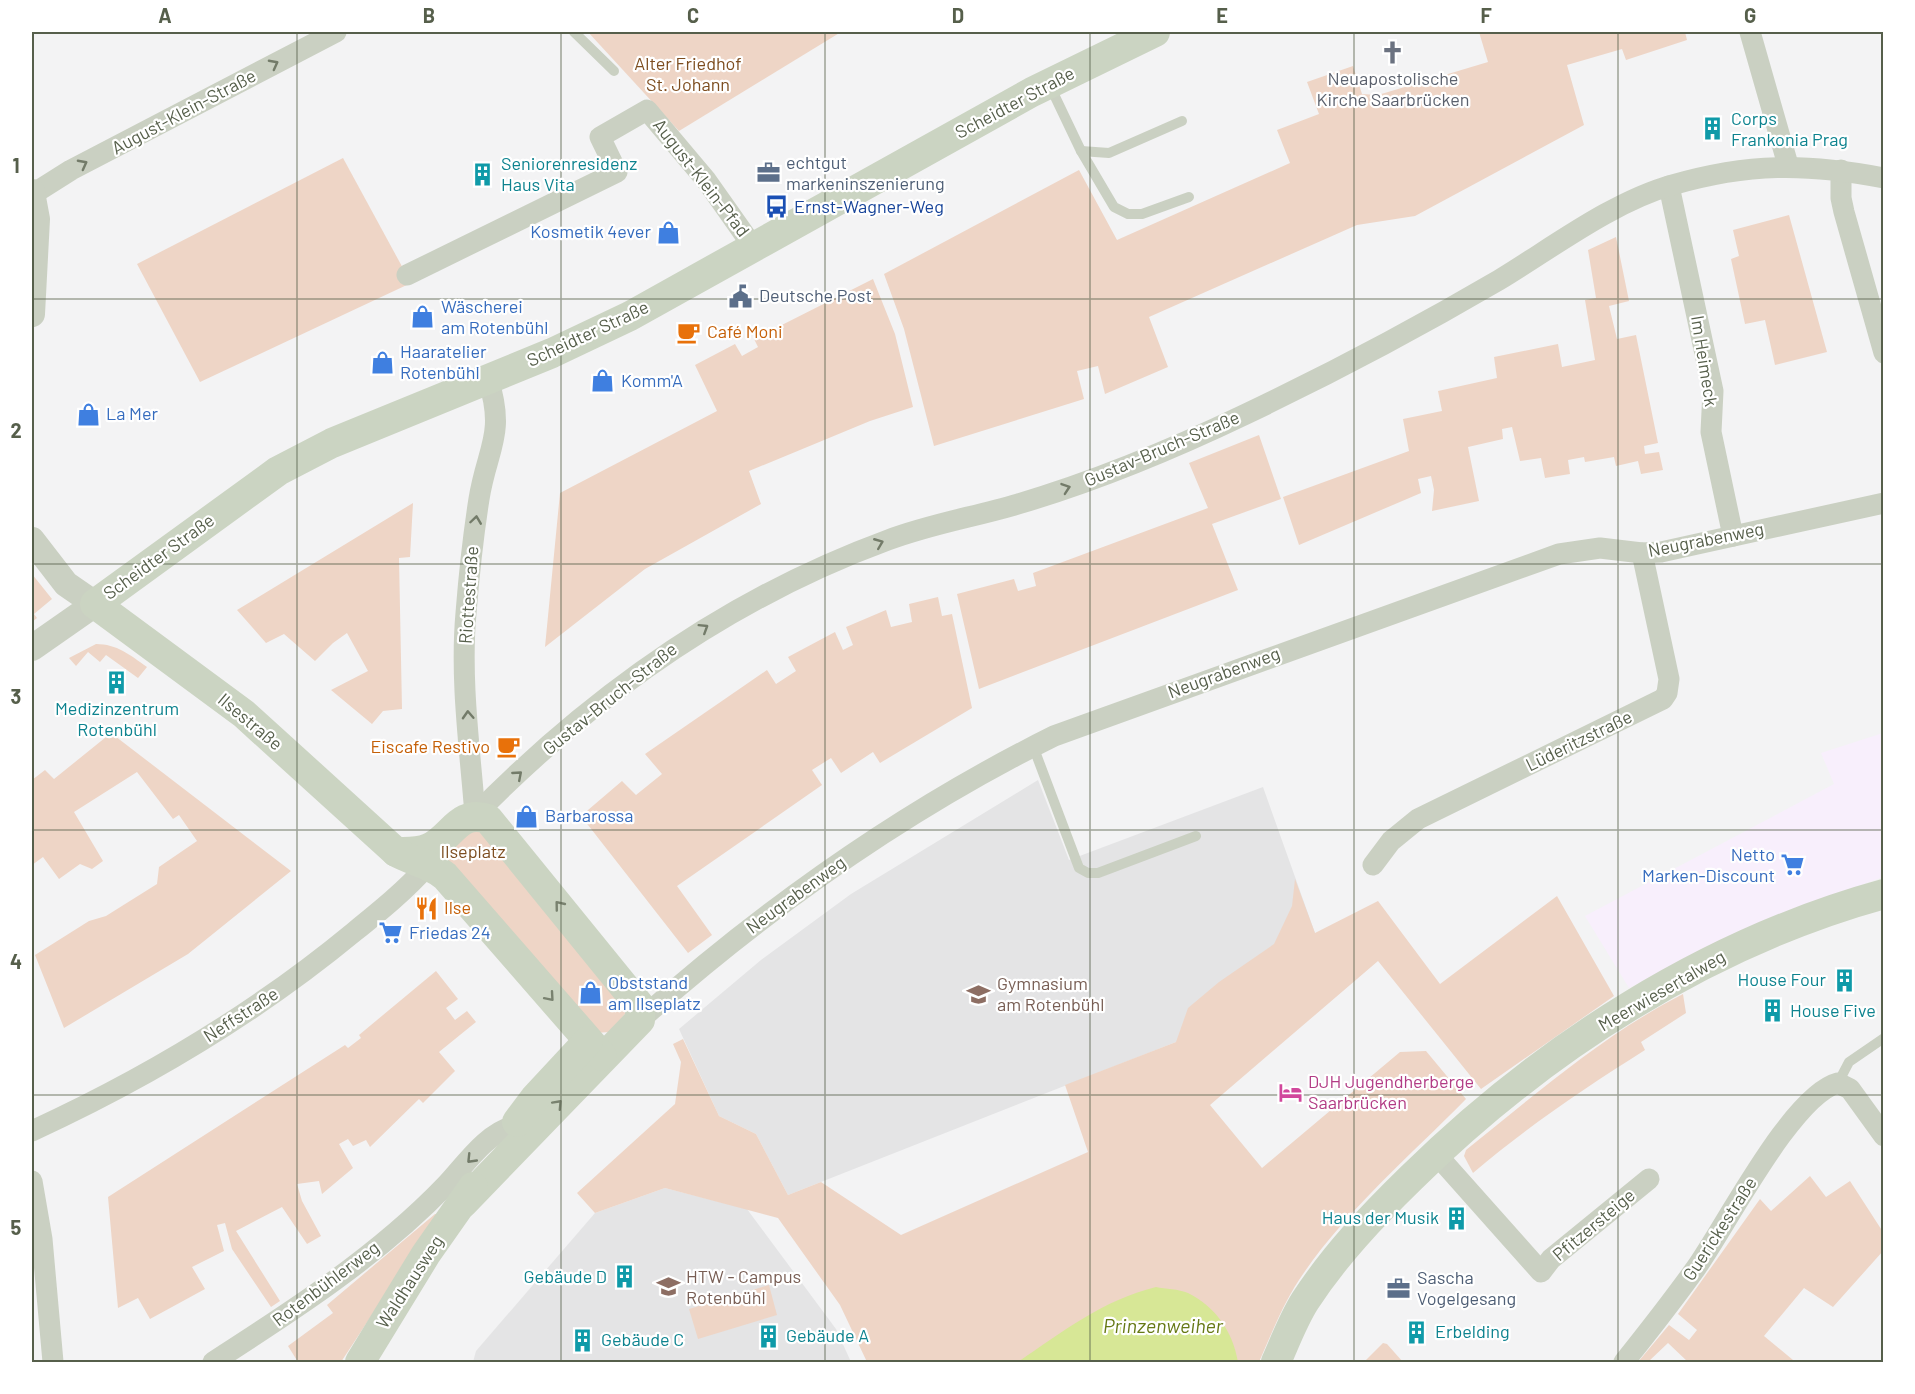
<svg xmlns="http://www.w3.org/2000/svg" width="1915" height="1394" font-family="Barlow,sans-serif">
<style>
.commercial{fill:#f8effc}
.education{fill:#e4e4e5}
.green{fill:#eed5c6}
.water{fill:#d7e796}
.lines{fill:none;stroke-linecap:round;stroke-linejoin:round}
.service{stroke:#cad0c2;stroke-width:10}
.minor{stroke:#cad0c2;stroke-width:21}
.tertiary{stroke:#cad0c2;stroke-width:26}
.secondary{stroke:#cbd4c2;stroke-width:30}
.oneway{stroke:#737b69}
.oneway2{stroke:#79826f}
.grid{fill:none;stroke:#565f4b;stroke-width:1.5;stroke-opacity:0.55}
.labels{text-anchor:middle;stroke-width:4.5;stroke-linejoin:round;paint-order:stroke}
.park-label{font-size:18px;fill:#7d4d1f;stroke:#fff}
.worship-label{font-size:18px;fill:#5b616d;stroke:#fff}
.street-label{font-size:18px;fill:#565f4b;stroke:#fff}
.culture-label{font-size:18px;fill:#0d838f;stroke:#fff;text-anchor:start}
.service-label{font-size:18px;fill:#4e5e75;stroke:#fff;text-anchor:start}
.transit-label{font-size:18px;fill:#164399;stroke:#fff;text-anchor:start}
.shop-label{font-size:18px;fill:#366cbe;stroke:#fff;text-anchor:start}
.food-label{font-size:18px;fill:#c56008;stroke:#fff;text-anchor:start}
.education-label{font-size:18px;fill:#785e54;stroke:#fff;text-anchor:start}
.hotel-label{font-size:18px;fill:#b23c85;stroke:#fff;text-anchor:start}
.water-label{font-size:20px;font-style:italic;fill:#667915;stroke:#fff}
.neatline{fill:none;stroke:#565f4b;stroke-width:2}
.grid-label{font-size:20px;text-anchor:middle;font-weight:bold;fill:#565f4b}
</style>
<rect width="100%" height="100%" fill="#f3f3f4"/>
<!-- commercial -->
<polygon class="commercial" points="1883,733 1883,877 1766,919 1629,988 1585,916 1834,784 1821,753"/>
<!-- education -->
<g class="education">
<polygon points="1038,780 1069,860 1263,787 1315,933 1176,1042 788,1195 756,1134 719,1116 679,1029 761,960 851,894"/>
<polygon points="665,1188 747,1209 836,1329 851,1362 473,1362 476,1351 595,1213"/>
</g>
<!-- green -->
<g class="green">
<polygon points="588,32 841,32 679,131"/>
<polygon points="1479,32 1685,32 1687,40 1626,60 1622,49 1567,65 1584,125 1415,216 1357,225 1149,317 1168,367 1105,394 1098,366 1077,371 1084,399 934,446 904,329 884,274 1079,170 1117,240 1290,163 1277,130 1319,114 1307,82 1353,66 1362,94 1378,95 1488,62"/>
<polygon points="343,158 411,283 200,382 137,264"/>
<polygon points="1789,215 1827,352 1775,365 1765,320 1745,324 1731,259 1739,256 1733,230"/>
<polygon points="1616,237 1629,301 1609,306 1617,339 1636,335 1658,443 1644,446 1645,454 1659,452 1663,470 1641,474 1638,461 1616,466 1614,457 1585,462 1584,457 1568,460 1570,474 1545,478 1541,458 1520,461 1512,427 1502,429 1503,439 1468,447 1479,501 1432,511 1434,490 1431,476 1418,479 1421,493 1299,545 1283,497 1409,451 1403,419 1442,411 1438,391 1497,378 1494,357 1558,344 1562,367 1595,360 1585,300 1596,298 1588,250"/>
<polygon points="873,279 895,334 913,407 870,421 749,471 761,504 645,569 545,647 560,493 717,411 695,365 735,344 742,356 758,347 754,339"/>
<polygon points="1259,435 1281,499 1212,524 1238,590 979,689 957,594 1014,579 1018,591 1036,586 1033,573 1208,508 1189,463"/>
<polygon points="413,503 410,557 399,558 402,709 383,711 372,724 331,690 368,671 347,633 333,643 315,661 284,634 266,643 237,610"/>
<polygon points="32,574 52,599 34,614 37,618 32,622"/>
<polygon points="938,597 942,616 952,614 972,708 880,763 873,752 841,773 831,758 812,770 822,785 677,886 712,935 688,953 581,816 622,781 636,795 662,774 645,754 767,670 776,684 796,671 788,657 835,632 843,650 853,645 846,627 886,610 891,627 912,622 909,604"/>
<path d="M96,644C117,644 130,655 147,667L138,678L106,655L100,662L88,652L76,666L69,658Z"/>
<polygon points="111,733 291,871 188,954 64,1028 35,955 89,921 106,916 157,884 159,867 197,841 179,815 173,819 137,772 74,812 103,861 92,869 80,864 59,879 43,857 32,865 32,780 45,770 54,779"/>
<polygon points="479,827 625,997 625,1014 610,1032 595,1033 446,860 447,848"/>
<path d="M1295,879L1315,933L1378,901L1440,984L1557,896L1614,996L1481,1089L1378,961L1210,1105L1262,1168L1400,1052L1426,1051L1466,1099C1409,1157 1344,1212 1299,1280C1282,1306 1271,1335 1259,1362H867L840,1305L778,1218L665,1188L595,1213L577,1193L675,1104L681,1062L673,1044L683,1039L719,1116L756,1134L788,1195L821,1182L901,1235L1088,1152L1065,1085L1176,1042L1188,1008L1219,982L1274,944L1292,906Z"/>
<polygon points="436,971 458,999 446,1008 455,1020 467,1011 476,1022 439,1052 455,1071 423,1103 419,1099 370,1147 366,1140 353,1146 348,1139 339,1144 353,1168 322,1194 319,1181 297,1184 302,1201 321,1236 307,1244 282,1207 236,1231 280,1301 271,1307 232,1249 225,1223 217,1225 224,1251 192,1267 205,1289 150,1319 138,1298 118,1308 108,1197 345,1045 348,1048 361,1038 359,1035"/>
<path d="M1683,994L1686,1013L1641,1042L1645,1050C1585,1088 1528,1126 1473,1173L1464,1156L1466,1150C1536,1094 1603,1035 1683,994Z"/>
<polygon points="1810,1176 1826,1197 1850,1181 1883,1232 1883,1251 1833,1307 1804,1288 1764,1336 1793,1360 1791,1362 1688,1362 1668,1343 1648,1362 1638,1362 1669,1325 1689,1340 1697,1330 1678,1314 1760,1199 1771,1211"/>
<polygon points="435,1214 438,1214 341,1362 298,1362 288,1346 333,1313 327,1305"/>
<polygon points="769,1285 777,1315 698,1339 689,1309"/>
<polygon points="1383,1343 1387,1344 1402,1361 1400,1362 1364,1362"/>
</g>
<!-- water -->
<path class="water" d="M1156,1287C1165,1289 1179,1289 1188,1293C1216,1307 1233,1332 1238,1362H1018C1062,1332 1103,1300 1156,1287Z"/>
<g class="lines">
<!-- service -->
<g class="service">
<polyline points="574,32 614,71"/>
<polyline points="1049,84 1081,151 1114,207 1128,214 1142,214 1189,197"/>
<polyline points="1081,151 1109,153 1182,121"/>
<polyline points="1033,746 1079,868 1088,873 1098,873 1196,836"/>
<polyline points="1838,1083 1849,1062 1884,1038"/>
</g>
<!-- minor -->
<g class="minor">
<polyline points="1750,32 1788,165"/>
<polyline points="1841,170 1841,198 1844,212 1884,353"/>
<polyline points="1669,186 1713,391 1711,432 1733,536"/>
<polyline points="33,194 71,170 336,32"/>
<polyline points="407,275 617,172 600,137 647,110 706,180 754,248"/>
<path d="M475,815C593,695 730,598 888,540C930,524 974,517 1018,504C1096,481 1173,449 1246,414C1332,373 1417,328 1499,280C1552,248 1612,202 1672,185C1748,163 1806,163 1884,178"/>
<path d="M475,815C470,749 460,680 466,613C469,575 473,537 479,499C487,448 506,435 488,379"/>
<polyline points="1373,865 1391,841 1418,819 1663,699 1667,693 1669,679 1642,553"/>
<path d="M640,1020C765,909 903,811 1054,736L1559,554L1600,548L1642,553L1661,552L1884,503"/>
<path d="M32,1131C147,1078 256,1013 354,932C380,911 406,890 428,865"/>
<polyline points="1436,1154 1541,1272 1551,1259 1649,1179"/>
<polyline points="32,1181 42,1239 53,1362"/>
<path d="M213,1362C294,1310 379,1255 446,1185C465,1165 486,1133 514,1126"/>
<path d="M1624,1362C1648,1332 1673,1300 1696,1268C1726,1226 1792,1095 1838,1083L1850,1089L1884,1136"/>
</g>
<!-- tertiary -->
<g class="tertiary">
<polyline points="32,192 37,219 32,314"/>
<polyline points="32,540 66,584 95,604 32,648"/>
</g>
<!-- secondary -->
<g class="secondary">
<path d="M396,852C407,852 418,853 429,848C452,838 458,809 488,819L640,1006V1020L463,1203"/>
<path d="M602,1056L445,876C431,864 412,861 396,852L244,714L95,604L278,471L332,443L552,353L630,316L1032,92L1155,32"/>
<polyline points="517,1122 535,1098 588,1041"/>
<polyline points="360,1362 426,1254 473,1187"/>
<path d="M1276,1362C1285,1342 1293,1320 1305,1301C1335,1255 1372,1216 1411,1178C1542,1049 1706,943 1884,894"/>
</g>
</g>
<!-- one-way arrows -->
<defs><path id="oneway-chevron" d="M-2-3.5L2.5 0L-2 3.5" fill="none" stroke-width="1.6" stroke-linecap="round" stroke-linejoin="round" transform="scale(1.5)"/></defs>
<g class="oneway">
<use href="#oneway-chevron" transform="translate(274 64) rotate(-28)"/>
<use href="#oneway-chevron" transform="translate(83 164) rotate(-28)"/>
<use href="#oneway-chevron" transform="translate(1066 488) rotate(-19)"/>
<use href="#oneway-chevron" transform="translate(476 520) rotate(-82)"/>
<use href="#oneway-chevron" transform="translate(879 543) rotate(-22)"/>
<use href="#oneway-chevron" transform="translate(704 628) rotate(-32)"/>
<use href="#oneway-chevron" transform="translate(468 715) rotate(-93)"/>
<use href="#oneway-chevron" transform="translate(518 775) rotate(-41)"/>
<use href="#oneway-chevron" transform="translate(471 1159) rotate(134)"/>
</g>
<g class="oneway2">
<use href="#oneway-chevron" transform="translate(559 905) rotate(-129)"/>
<use href="#oneway-chevron" transform="translate(550 997) rotate(49)"/>
<use href="#oneway-chevron" transform="translate(558 1104) rotate(-47)"/>
</g>
<!-- grid -->
<path class="grid" d="M297,32V1362M561,32V1362M825,32V1362M1090,32V1362M1354,32V1362M1618,32V1362M32,299H1884M32,564H1884M32,830H1884M32,1095H1884"/>
<!-- icons -->
<defs>
<symbol id="church-bare" viewBox="-9 -9 18 18"><path d="M-1.2-6h2.4v3.5h3.3v2.4h-3.3V6h-2.4V-.1h-3.3v-2.4h3.3Z" fill="#6b7280" stroke="#fff" stroke-width="2.5" paint-order="stroke"/></symbol>
<symbol id="building-bare" viewBox="-9 -9 18 18"><path d="M-4-6H4V6H1V3H-1V6H-4ZM-2.5-4.3h1.7v1.8h-1.7ZM.8-4.3h1.7v1.8H.8ZM-2.5-1h1.7V.8h-1.7ZM.8-1h1.7V.8H.8Z" fill="#0f9aa8" stroke="#fff" stroke-width="2.5" paint-order="stroke"/></symbol>
<symbol id="office-bare" viewBox="-9 -9 18 18"><path d="M-6-3h4V-5.5h4V-3h4V5H-6ZM-1-4.5V-3h2v-1.5ZM-6 0V1H6V0Z" fill="#5c6f8a" stroke="#fff" stroke-width="2.5" paint-order="stroke"/></symbol>
<symbol id="bus-bare" viewBox="-9 -9 18 18"><path d="M-5-6H5V4H4V6H2V4H-2V6H-4V4H-5ZM-3.5-4V0h7V-4ZM-3.5 1.2v1.5H-2V1.2ZM2 1.2v1.5H3.5V1.2Z" fill="#1a4fb4" stroke="#fff" stroke-width="2.5" paint-order="stroke"/></symbol>
<symbol id="shop-bare" viewBox="-9 -9 18 18"><path d="M-5-2.5h2.3a2.7 3.5 0 0 1 5.4 0H5L5.5 6h-11ZM-1.5-2.5h3a1.5 2.3 0 0 0-3 0Z" fill="#3f7fe0" stroke="#fff" stroke-width="2.5" paint-order="stroke"/></symbol>
<symbol id="civic-bare" viewBox="-9 -9 18 18"><path d="M-.6-6.5H3V-4.5H.6V-3L4-1V1h2V6H-6V1h2V-1L-.6-3ZM-1.2 2.5V6h2.4V2.5Z" fill="#5c6f8a" stroke="#fff" stroke-width="2.5" paint-order="stroke"/></symbol>
<symbol id="cafe-bare" viewBox="-9 -9 18 18"><path d="M-5.5-4.5H6V0H3Q3 3.5 0 3.5H-2.5Q-5.5 3.5-5.5 0ZM3-3.2v2h1.7v-2ZM-6 4.5H4V6H-6Z" fill="#e8710a" stroke="#fff" stroke-width="2.5" paint-order="stroke"/></symbol>
<symbol id="supermarket-bare" viewBox="-9 -9 18 18"><path d="M-6-5.5h2.5l.6 2H6L4.5 2H-2.5L-4.4-4H-6ZM-1.5 3.2a1.3 1.3 0 1 0 .1 0ZM3 3.2a1.3 1.3 0 1 0 .1 0Z" fill="#3f7fe0" stroke="#fff" stroke-width="2.5" paint-order="stroke"/></symbol>
<symbol id="restaurant-bare" viewBox="-9 -9 18 18"><path d="M-5-6h1v4h1v-4h1v4h1v-4h1v5L-1.5 .5V6h-2V.5L-5-1ZM5-6V6H3V1.5H1.5Q1.5-4 5-6Z" fill="#e8710a" stroke="#fff" stroke-width="2.5" paint-order="stroke"/></symbol>
<symbol id="school-bare" viewBox="-9 -9 18 18"><path d="M0-5L7-2L0 1L-7-2ZM-4 1L0 2.5L4 1V4Q0 6-4 4Z" fill="#8d6e63" stroke="#fff" stroke-width="2.5" paint-order="stroke"/></symbol>
<symbol id="hotel-bare" viewBox="-9 -9 18 18"><path d="M-6-4.5h1.5V1H6V5H4.5V3h-9V5H-6ZM-4 0a1.8 1.8 0 1 1 3.6 0ZM.5 0V-2.5h3Q6-2.5 6 0Z" fill="#d1479c" stroke="#fff" stroke-width="2.5" paint-order="stroke"/></symbol>
<symbol id="university-bare" viewBox="-9 -9 18 18"><path d="M0-5L7-2L0 1L-7-2ZM-4 1L0 2.5L4 1V4Q0 6-4 4Z" fill="#8d6e63" stroke="#fff" stroke-width="2.5" paint-order="stroke"/></symbol>
</defs>
<g fill-rule="evenodd">
<use href="#church-bare" x="1376" y="36" width="33" height="33"/>
<use href="#building-bare" x="1696" y="112" width="33" height="33"/>
<use href="#office-bare" x="752" y="156" width="33" height="33"/>
<use href="#building-bare" x="466" y="158" width="33" height="33"/>
<use href="#bus-bare" x="760" y="190" width="33" height="33"/>
<use href="#shop-bare" x="652" y="216" width="33" height="33"/>
<use href="#civic-bare" x="724" y="280" width="33" height="33"/>
<use href="#shop-bare" x="406" y="300" width="33" height="33"/>
<use href="#cafe-bare" x="672" y="316" width="33" height="33"/>
<use href="#shop-bare" x="366" y="346" width="33" height="33"/>
<use href="#shop-bare" x="586" y="364" width="33" height="33"/>
<use href="#shop-bare" x="72" y="398" width="33" height="33"/>
<use href="#building-bare" x="100" y="666" width="33" height="33"/>
<use href="#cafe-bare" x="492" y="730" width="33" height="33"/>
<use href="#shop-bare" x="510" y="800" width="33" height="33"/>
<use href="#supermarket-bare" x="1776" y="848" width="33" height="33"/>
<use href="#restaurant-bare" x="410" y="892" width="33" height="33"/>
<use href="#supermarket-bare" x="374" y="916" width="33" height="33"/>
<use href="#building-bare" x="1828" y="964" width="33" height="33"/>
<use href="#shop-bare" x="574" y="976" width="33" height="33"/>
<use href="#school-bare" x="962" y="978" width="33" height="33"/>
<use href="#building-bare" x="1756" y="994" width="33" height="33"/>
<use href="#hotel-bare" x="1274" y="1076" width="33" height="33"/>
<use href="#building-bare" x="1440" y="1202" width="33" height="33"/>
<use href="#building-bare" x="608" y="1260" width="33" height="33"/>
<use href="#university-bare" x="652" y="1270" width="33" height="33"/>
<use href="#office-bare" x="1382" y="1272" width="33" height="33"/>
<use href="#building-bare" x="1400" y="1316" width="33" height="33"/>
<use href="#building-bare" x="752" y="1320" width="33" height="33"/>
<use href="#building-bare" x="566" y="1324" width="33" height="33"/>
</g>
<g class="labels">
<!-- park labels -->
<g class="park-label">
<text x="688" y="70">Alter Friedhof<tspan x="688" dy="21">St. Johann</tspan></text>
<text x="473" y="858">Ilseplatz</text>
</g>
<!-- worship labels -->
<g class="worship-label">
<text x="1393" y="85">Neuapostolische<tspan x="1393" dy="21">Kirche Saarbrücken</tspan></text>
</g>
<!-- street labels -->
<g class="street-label">
<text transform="translate(1015 103) rotate(-28)" y="6">Scheidter Straße</text>
<text transform="translate(184 112) rotate(-28)" y="6">August-Klein-Straße</text>
<text transform="translate(701 178) rotate(52)" y="6">August-Klein-Pfad</text>
<text transform="translate(588 334) rotate(-25)" y="6">Scheidter Straße</text>
<text transform="translate(1704 361) rotate(81)" y="6">Im Heimeck</text>
<text transform="translate(1162 449) rotate(-23)" y="6">Gustav-Bruch-Straße</text>
<text transform="translate(1706 540) rotate(-11)" y="6">Neugrabenweg</text>
<text transform="translate(159 557) rotate(-36)" y="6">Scheidter Straße</text>
<text transform="translate(469 595) rotate(-86)" y="6">Riottestraße</text>
<text transform="translate(1224 673) rotate(-20)" y="6">Neugrabenweg</text>
<text transform="translate(610 699) rotate(-39)" y="6">Gustav-Bruch-Straße</text>
<text transform="translate(250 722) rotate(40)" y="6">Ilsestraße</text>
<text transform="translate(1579 741) rotate(-26)" y="6">Lüderitzstraße</text>
<text transform="translate(796 895) rotate(-36)" y="6">Neugrabenweg</text>
<text transform="translate(1662 991) rotate(-30)" y="6">Meerwiesertalweg</text>
<text transform="translate(241 1015) rotate(-33)" y="6">Neffstraße</text>
<text transform="translate(1594 1225) rotate(-40)" y="6">Pfitzersteige</text>
<text transform="translate(1720 1229) rotate(-57)" y="6">Guerickestraße</text>
<text transform="translate(410 1282) rotate(-57)" y="6">Waldhausweg</text>
<text transform="translate(326 1284) rotate(-37)" y="6">Rotenbühlerweg</text>
</g>
<!-- culture labels -->
<g class="culture-label">
<text x="1731" y="125">Corps<tspan x="1731" dy="21">Frankonia Prag</tspan></text>
<text x="501" y="170">Seniorenresidenz<tspan x="501" dy="21">Haus Vita</tspan></text>
<text x="117" y="715" text-anchor="middle">Medizinzentrum<tspan x="117" dy="21">Rotenbühl</tspan></text>
<text x="1826" y="986" text-anchor="end">House Four</text>
<text x="1790" y="1017">House Five</text>
<text x="1439" y="1224" text-anchor="end">Haus der Musik</text>
<text x="607" y="1283" text-anchor="end">Gebäude D</text>
<text x="1435" y="1338">Erbelding</text>
<text x="786" y="1342">Gebäude A</text>
<text x="601" y="1346">Gebäude C</text>
</g>
<!-- service labels -->
<g class="service-label">
<text x="786" y="169">echtgut<tspan x="786" dy="21">markeninszenierung</tspan></text>
<text x="759" y="302">Deutsche Post</text>
<text x="1417" y="1284">Sascha<tspan x="1417" dy="21">Vogelgesang</tspan></text>
</g>
<!-- transit labels -->
<g class="transit-label">
<text x="794" y="213">Ernst-Wagner-Weg</text>
</g>
<!-- shop labels -->
<g class="shop-label">
<text x="651" y="238" text-anchor="end">Kosmetik 4ever</text>
<text x="441" y="313">Wäscherei<tspan x="441" dy="21">am Rotenbühl</tspan></text>
<text x="400" y="358">Haaratelier<tspan x="400" dy="21">Rotenbühl</tspan></text>
<text x="621" y="387">Komm'A</text>
<text x="106" y="420">La Mer</text>
<text x="545" y="822">Barbarossa</text>
<text x="1775" y="861" text-anchor="end">Netto<tspan x="1775" dy="21">Marken-Discount</tspan></text>
<text x="409" y="939">Friedas 24</text>
<text x="608" y="989">Obststand<tspan x="608" dy="21">am Ilseplatz</tspan></text>
</g>
<!-- food labels -->
<g class="food-label">
<text x="707" y="338">Café Moni</text>
<text x="490" y="753" text-anchor="end">Eiscafe Restivo</text>
<text x="444" y="914">Ilse</text>
</g>
<!-- education labels -->
<g class="education-label">
<text x="997" y="990">Gymnasium<tspan x="997" dy="21">am Rotenbühl</tspan></text>
<text x="686" y="1283">HTW - Campus<tspan x="686" dy="21">Rotenbühl</tspan></text>
</g>
<!-- hotel labels -->
<g class="hotel-label">
<text x="1308" y="1088">DJH Jugendherberge<tspan x="1308" dy="21">Saarbrücken</tspan></text>
</g>
<!-- water labels -->
<g class="water-label">
<text x="1163" y="1333">Prinzenweiher</text>
</g>
</g>
<!-- border -->
<rect width="1915" height="1394" fill="none" stroke="#ffffff" stroke-width="66"/>
<rect x="33" y="33" width="1849" height="1328" class="neatline"/>
<g class="grid-label">
<text x="165" y="23">A</text>
<text x="429" y="23">B</text>
<text x="693" y="23">C</text>
<text x="958" y="23">D</text>
<text x="1222" y="23">E</text>
<text x="1486" y="23">F</text>
<text x="1750" y="23">G</text>
<text x="16" y="173">1</text>
<text x="16" y="438">2</text>
<text x="16" y="704">3</text>
<text x="16" y="969">4</text>
<text x="16" y="1235">5</text>
</g>
</svg>
